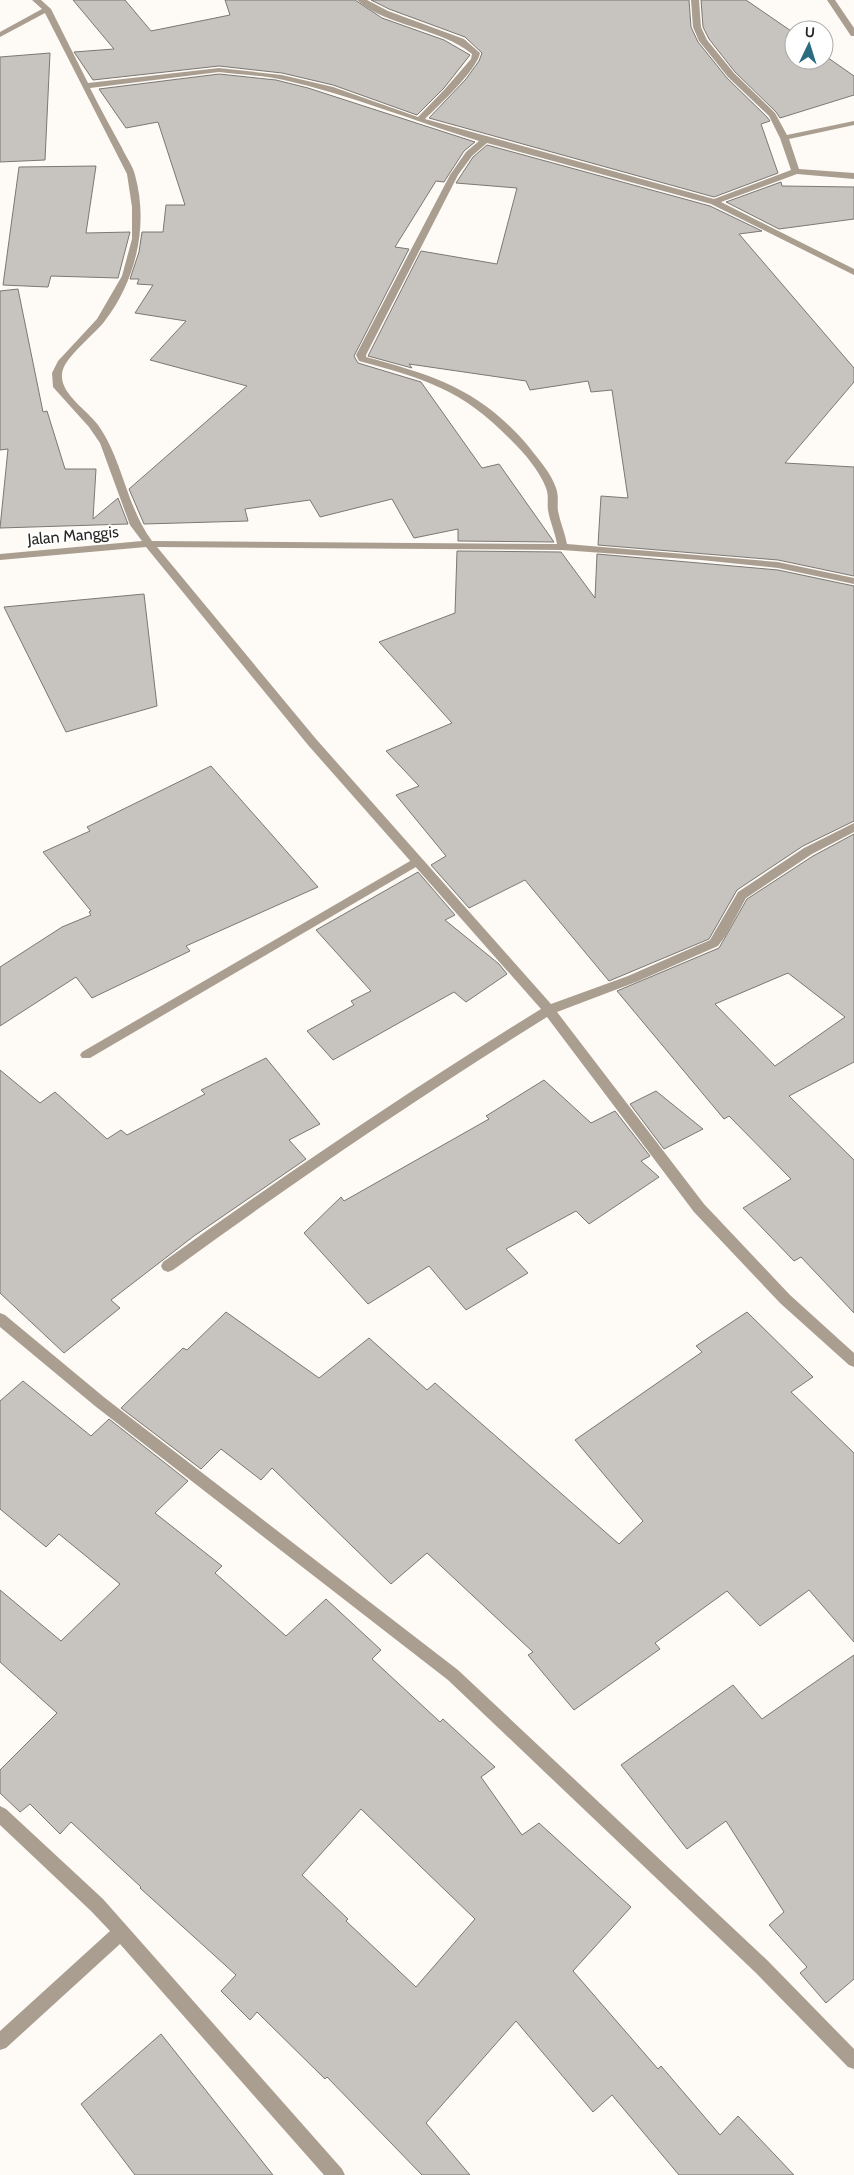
<svg xmlns="http://www.w3.org/2000/svg" width="854" height="2175" font-family="Cabin,sans-serif">
<style>
.building{fill:#c7c3be;stroke:#7b7874;fill-rule:evenodd}
.lines{fill:none;stroke-linecap:round;stroke-linejoin:round}
.lane{fill:#aa9e90;fill-rule:evenodd}
.street{fill:#aa9e90;fill-rule:evenodd}
.labels{text-anchor:middle;stroke-width:4;stroke-linejoin:round;paint-order:stroke}
.street-label{font-size:16px;fill:#282725;stroke:#fff}
</style>
<rect width="100%" height="100%" fill="#fefaf5"/>
<!-- building -->
<g class="building">
<polygon points="73,0 125,0 151,31 230,15 225,0 355,0 382,18 444,40 470,55 444,88 417,115 333,85 282,73 219,66 93,80 74,52 114,49"/>
<polygon points="371,0 689,0 691,27 698,42 727,78 767,117 770,121 761,124 778,173 714,197 429,118 466,79 479,61 482,53 465,37 389,9"/>
<polygon points="701,0 746,0 794,33 794,60 824,60 824,55 854,76 854,95 780,118 776,112 735,72 709,39 703,27"/>
<polygon points="50,53 45,160 0,162 0,57"/>
<polygon points="219,74 276,80 308,88 475,142 464,151 444,182 436,181 395,247 409,249 354,356 358,363 421,382 482,468 499,464 554,542 458,541 458,529 414,538 392,499 320,517 310,500 245,509 248,521 144,524 129,489 247,386 150,360 186,321 135,313 153,285 137,284 139,279 130,279 139,252 142,232 163,232 166,205 185,205 158,122 126,128 99,89"/>
<polygon points="487,145 710,206 762,231 739,234 854,368 854,382 785,463 854,467 854,576 778,560 598,545 601,496 628,498 612,390 591,392 588,381 530,390 526,381 409,364 412,368 368,356 421,251 497,264 517,188 456,183 473,157"/>
<polygon points="96,166 86,233 130,232 118,278 51,276 48,287 3,285 19,167"/>
<polygon points="781,182 782,186 854,187 854,219 779,229 726,202"/>
<polygon points="18,289 43,412 47,411 65,469 96,469 93,519 118,498 128,524 0,528 8,449 0,450 0,291"/>
<polygon points="457,551 561,552 595,598 597,554 778,570 854,586 854,821 803,846 737,890 709,939 609,981 525,880 469,908 431,865 446,856 396,795 419,786 386,751 452,723 379,642 455,613"/>
<polygon points="144,594 157,706 66,732 4,607"/>
<polygon points="211,766 318,887 186,946 190,951 92,998 76,977 0,1026 0,967 62,927 91,915 89,912 91,911 43,852 90,831 87,827"/>
<path d="M854,834V1062L789,1096L854,1160V1313L801,1257L794,1261L743,1208L791,1179L729,1116L724,1119L617,991L719,948L747,899L813,856ZM788,973L845,1017L775,1066L715,1004Z"/>
<polygon points="418,872 455,915 445,920 499,964 507,974 466,1002 454,992 333,1060 307,1031 354,1005 351,1001 371,991 316,930"/>
<polygon points="266,1058 320,1124 289,1140 306,1159 194,1236 111,1300 120,1308 64,1353 0,1293 0,1070 40,1103 55,1092 107,1139 121,1130 127,1135 205,1094 201,1090"/>
<polygon points="544,1080 591,1123 615,1111 650,1156 641,1161 659,1177 589,1224 576,1211 506,1249 528,1273 466,1310 429,1266 368,1304 304,1233 341,1197 344,1201 489,1119 486,1116"/>
<polygon points="656,1091 703,1129 664,1149 630,1104"/>
<polygon points="226,1312 319,1378 369,1338 427,1390 435,1383 619,1544 643,1521 575,1440 702,1352 696,1346 747,1312 813,1377 791,1392 854,1453 854,1642 809,1590 760,1626 727,1591 655,1643 660,1649 574,1710 528,1655 533,1652 427,1553 391,1584 272,1468 261,1480 221,1449 201,1469 121,1408 183,1348 187,1350"/>
<path d="M23,1381L91,1436L109,1419L188,1481L155,1513L222,1566L215,1573L286,1636L326,1599L381,1650L372,1659L440,1722L443,1719L495,1767L481,1777L522,1835L539,1823L631,1907L573,1971L658,2069L661,2066L720,2135L738,2116L794,2175H679L612,2095L593,2112L516,2021L426,2123L470,2175H422L327,2077L325,2079L257,2012L250,2020L221,1991L236,1975L140,1888L141,1887L71,1822L60,1834L30,1804L20,1812L0,1793V1770L57,1713L0,1662V1590L61,1641L120,1584L59,1534L46,1547L0,1509V1401ZM361,1809L475,1919L416,1987L346,1921L348,1919L302,1875Z"/>
<polygon points="854,1655 854,1979 826,2003 800,1973 807,1967 769,1925 784,1912 726,1821 687,1849 621,1765 733,1685 762,1719"/>
<polygon points="161,2034 273,2175 135,2175 81,2104"/>
</g>
<g class="lines">
<!-- lane -->
<polygon class="lane" points="417,857 423,861 421,864 90,1058 82,1058 80,1055 82,1052"/>
<!-- street -->
<g class="street">
<path d="M32,0H41L51,9L88,83L219,68L282,75L333,87L418,117L445,89L471,59L472,54C439,27 387,27 357,0H367L388,11L464,39L480,53C477,70 438,106 425,119L714,199L791,170L780,138L769,116L728,77L699,41L693,27L691,0H699L701,27L707,40L734,73L775,113L787,135L854,121V125L789,139L799,169L854,173V179L797,174L721,202L854,269V275L711,204L487,143L472,156L458,175L366,355V357C436,376 481,390 529,447C539,460 551,473 556,488C559,496 557,504 558,511C560,522 565,533 567,544L778,562L854,578V584L778,568L701,560L562,550L157,547L316,739L551,1004L628,976L710,940L738,892L804,848L854,823V832L812,854L746,898L726,935L718,946L636,982L557,1012L704,1204L790,1295L854,1353V1367L849,1365L780,1303L694,1212L547,1017C419,1097 295,1181 173,1270L168,1272L163,1270L161,1266L163,1262C287,1173 412,1089 541,1009L308,745L146,547L0,560V554L142,541L130,525L100,443L89,427L53,387L52,373L58,361L97,319L122,276L132,239V207L127,174L45,13L0,37V32L42,9ZM219,72C240,75 263,75 284,80C350,95 414,121 479,141L466,152L450,175L356,355L359,361C426,379 463,390 512,441C525,454 539,470 546,488C549,495 547,503 548,510C550,522 555,532 557,544L152,541C126,506 123,460 98,425C87,410 60,394 62,374C63,358 94,335 104,322C136,281 149,225 135,175C133,166 126,157 122,148C111,128 100,108 90,88Z"/>
<polygon points="827,0 835,0 854,28 854,36 851,36"/>
<polygon points="0,1313 5,1315 105,1398 458,1670 768,1961 854,2049 854,2069 848,2067 756,1973 448,1680 95,1406 0,1327"/>
<polygon points="0,1806 6,1809 103,1899 342,2169 345,2175 324,2175 120,1944 6,2048 0,2050 0,2031 110,1931 91,1911 0,1825"/>
</g>
</g>
<g class="labels">
<!-- street labels -->
<g class="street-label">
<text transform="translate(73 535) rotate(-5)" y="6">Jalan Manggis</text>
</g>
</g>
<!-- north arrow -->
<g transform="translate(809 45) rotate(4)"><circle r="24" fill="#ffffff" stroke="#a9a9a8"/>
<path d="M0-4L9 19L0 12L-9 19Z" fill="#2c6c81"/>
<text y="-8" font-size="14" font-weight="bold" text-anchor="middle" fill="#282725">U</text>
</g>
</svg>
